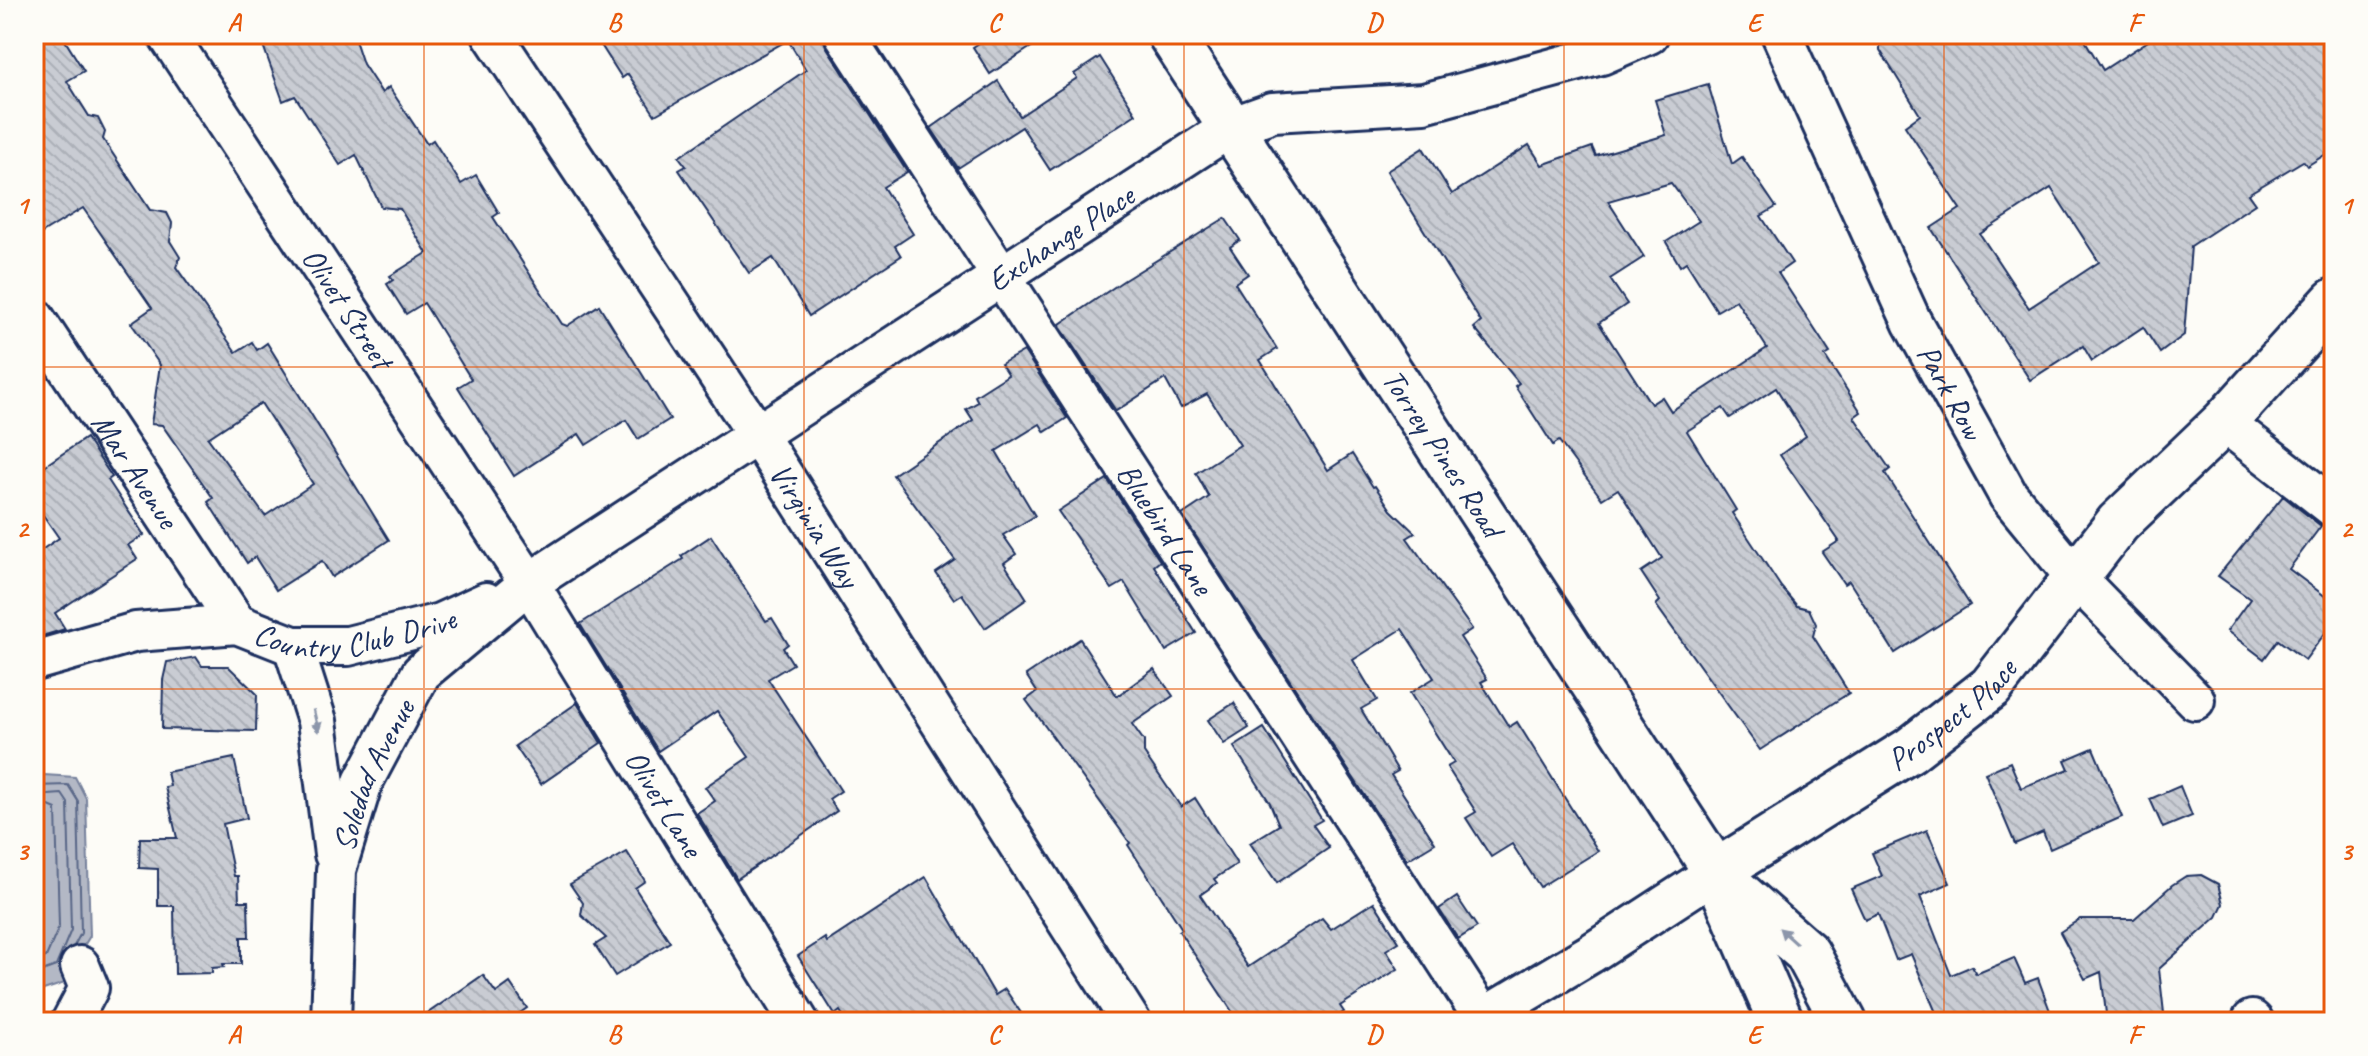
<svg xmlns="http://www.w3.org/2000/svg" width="2368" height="1056" font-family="Caveat,sans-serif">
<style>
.water{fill:#b3b8c5;stroke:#76819c;stroke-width:2}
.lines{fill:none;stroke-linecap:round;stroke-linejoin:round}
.shore{stroke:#586687;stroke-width:2}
.building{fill:url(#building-back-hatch);stroke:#1b2f5e;stroke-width:2;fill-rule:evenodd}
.minor-casing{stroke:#1b2f5e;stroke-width:44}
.major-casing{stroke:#1b2f5e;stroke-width:50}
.minor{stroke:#fdfcf7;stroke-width:38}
.major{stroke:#fdfcf7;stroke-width:44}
.oneway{fill:#8c96aa}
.grid{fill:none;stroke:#e8590c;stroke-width:2;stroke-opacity:0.55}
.labels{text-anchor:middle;stroke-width:7;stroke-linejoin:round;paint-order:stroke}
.street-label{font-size:32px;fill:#1b2f5e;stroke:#fdfcf7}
.neatline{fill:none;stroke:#e8590c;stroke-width:3}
.grid-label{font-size:26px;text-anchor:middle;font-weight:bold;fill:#e8590c}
</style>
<defs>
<pattern id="building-back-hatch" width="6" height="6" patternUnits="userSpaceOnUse" patternTransform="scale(2)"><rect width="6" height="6" fill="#c9ccd3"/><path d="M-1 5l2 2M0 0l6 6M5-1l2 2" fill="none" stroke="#acb0b8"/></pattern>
</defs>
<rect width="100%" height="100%" fill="#fdfcf7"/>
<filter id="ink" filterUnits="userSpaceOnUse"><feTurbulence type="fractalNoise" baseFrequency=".0125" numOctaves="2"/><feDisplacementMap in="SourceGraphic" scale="16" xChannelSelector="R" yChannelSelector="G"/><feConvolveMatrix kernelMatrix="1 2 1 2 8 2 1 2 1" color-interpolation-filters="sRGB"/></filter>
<g filter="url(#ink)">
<!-- water -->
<polygon class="water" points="44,775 75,777 86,798 90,936 77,957 71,981 34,993 34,779"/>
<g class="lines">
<!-- shore -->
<g class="shore">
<polyline points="34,786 68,785 78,801 81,933 74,946"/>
<polyline points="34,796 62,794 68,803 71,930 56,966 34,974"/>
<polyline points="34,808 49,806 56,809 59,927 46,957 34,961"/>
</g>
</g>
<!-- building -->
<g class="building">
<path d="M34,34H61L84,71L67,81L89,116L98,118L105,132L103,139L150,210L167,213L172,223L170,241L180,257L176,267L236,352L252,342L257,350L267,343L389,540L332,577L322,561L276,590L255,557L247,563L208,502L213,498L162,425L151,424L160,365L131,323L152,308L83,208L34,238ZM261,403L313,484L265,516L208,438Z"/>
<polygon points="259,34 353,34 363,64 382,93 389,87 427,144 433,140 461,184 476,175 499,213 493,217 562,324 567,326 599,305 670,419 638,439 626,420 586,445 579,434 514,476 458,387 471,379 424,303 406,314 387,284 393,280 390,276 427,253 400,209 381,207 356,155 340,165 295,96 283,101"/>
<polygon points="594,34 822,34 826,46 907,172 883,187 913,234 895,246 901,256 809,316 773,258 749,273 679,170 686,166 679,157 806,70 788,40 655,115 628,74 622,78"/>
<polygon points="870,34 896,34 878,46"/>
<polygon points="993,34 1051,34 990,74 973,47"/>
<path d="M1880,34H2081L2103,70L2159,34H2334V149L2307,166L2303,161L2248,194L2255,204L2191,246L2184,335L2160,353L2143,327L2092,361L2083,346L2030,380L1931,228L1960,209L1905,126L1920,115L1880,50ZM2051,188L2099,262L2029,308L1980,234Z"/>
<polygon points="1100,57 1136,114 1050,170 1022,127 958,168 931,128 998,81 1020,116 1077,78 1074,74"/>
<path d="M1708,84L1732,164L1742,157L1776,207L1761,216L1792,263L1778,273L1830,353L1825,356L1861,412L1854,417L1890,469L1885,473L1970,605L1895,653L1849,581L1844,584L1822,552L1839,541L1780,455L1806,436L1776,388L1730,418L1723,408L1687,431L1736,510L1732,513L1781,587L1797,606L1809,609L1816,624L1813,636L1849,693L1760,750L1656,605L1660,601L1641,572L1662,558L1618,489L1602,499L1559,441L1553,445L1515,386L1519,383L1474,328L1481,322L1387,171L1423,148L1452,194L1529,145L1542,165L1592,147L1596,156L1666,135L1655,100ZM1671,183L1699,221L1666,242L1680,266L1686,262L1717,311L1736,300L1767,348L1671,411L1662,397L1651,404L1599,323L1627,304L1610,279L1644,257L1608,201Z"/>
<polygon points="1225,218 1240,240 1230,247 1248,274 1235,283 1277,349 1260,360 1328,470 1352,454 1373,487 1375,486 1391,510 1415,533 1407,538 1472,629 1460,637 1487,679 1481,682 1509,727 1517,722 1598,851 1540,887 1512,844 1491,857 1466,818 1476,812 1447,767 1454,763 1410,693 1434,678 1402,629 1353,660 1377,700 1361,709 1398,771 1391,775 1435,843 1407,860 1182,515 1209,497 1196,473 1240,445 1207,394 1181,408 1165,379 1116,411 1061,328 1060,324 1123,281"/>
<polygon points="1024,351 1067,418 1045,432 1040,424 996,451 1035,516 1003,535 1016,554 1004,563 1027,599 985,628 962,594 954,599 936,573 955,560 893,475 973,420 966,409 978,402 975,396 1008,375 1001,364"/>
<polygon points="86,438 112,477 108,480 144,535 128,545 137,559 55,613 65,629 39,637 34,628 34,555 59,538 34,502 34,473"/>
<polygon points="1107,479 1160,561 1154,566 1196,633 1166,651 1124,582 1112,589 1058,511"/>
<polygon points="2283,496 2321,526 2289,569 2334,603 2334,621 2305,660 2278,640 2264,659 2227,631 2250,599 2218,576"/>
<polygon points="711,536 766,621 772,618 788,644 783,648 793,664 768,679 841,791 829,799 837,811 737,879 697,813 715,801 705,787 749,757 717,711 658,751 580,624 683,559 681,556"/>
<polygon points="1080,639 1117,696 1154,669 1173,696 1132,724 1144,741 1144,753 1181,807 1195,798 1237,864 1214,879 1217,883 1200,895 1248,967 1322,918 1331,929 1374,902 1399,942 1386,950 1398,969 1340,1006 1344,1012 1328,1022 1239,1022 1179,931 1182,929 1128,845 1130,843 1026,700 1037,692 1026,675"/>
<polygon points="196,657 202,666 228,666 257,694 256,731 162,729 163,680 167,662"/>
<polygon points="577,703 601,743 541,784 515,746"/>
<polygon points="1234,703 1249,728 1224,744 1208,720"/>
<polygon points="1264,728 1322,820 1313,825 1329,848 1277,883 1250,843 1279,825 1270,803 1234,747"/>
<polygon points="2093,748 2122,817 2050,849 2043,832 2015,844 1985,773 2010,762 2021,788 2069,769 2065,760"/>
<polygon points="234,758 247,818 223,824 234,876 238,876 239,901 248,901 249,937 241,937 241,964 223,964 224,967 212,968 212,973 175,974 174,906 158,906 158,869 139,868 140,838 177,838 165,787 170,786 167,772"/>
<polygon points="2180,786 2192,816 2163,828 2150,799"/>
<polygon points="1927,830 1950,883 1920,896 1951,975 1972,966 1976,974 2014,958 2025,983 2038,978 2054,1022 1940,1022 1911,954 1896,960 1878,914 1865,920 1851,889 1882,876 1872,853"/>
<polygon points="627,852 645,881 635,888 670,942 615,976 595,945 606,938 581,915 583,903 570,884"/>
<polygon points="2201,875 2218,884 2223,904 2217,917 2159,969 2165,1022 2107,1022 2101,972 2085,979 2060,932 2080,919 2134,919 2172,885 2186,876"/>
<polygon points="926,877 995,995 1005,989 1027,1022 847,1022 840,1011 835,1015 798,956 825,938 827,942"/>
<polygon points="1457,897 1477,927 1458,939 1439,909"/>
<polygon points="483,975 496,993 510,983 527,1008 513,1018 516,1022 415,1022"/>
</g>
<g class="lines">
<defs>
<g id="minor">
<path id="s1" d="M167,34L529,583L799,1022"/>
<path id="s2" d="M492,34L757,434L1131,1022"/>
<path id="s3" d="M844,34L1486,1022"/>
<path id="s4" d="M1781,34L1912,322L2008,495L2075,577L2195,700"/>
<path id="s5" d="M34,317L237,624"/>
<polyline points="2224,422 2334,508"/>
<polyline points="293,646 317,721 334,854"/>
<path id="s6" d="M34,661L136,632L237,624L293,646H348L440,623L486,602"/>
<polyline points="2252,1020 2254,1022"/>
<polyline points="71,1022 89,988 80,966"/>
<path id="s7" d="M331,1022L336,870L363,782L421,673L529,583L1231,127L1273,112L1424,103L1601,55L1649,34"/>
<polyline points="1476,1022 1590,954 1716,872"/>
</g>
<g id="major">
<path id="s8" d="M1170,34L1716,872L1781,1022"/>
<path id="s9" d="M1716,872L1910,750L1991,687L2118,523L2224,422L2334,301"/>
<polyline points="1726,882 1807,953 1844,1022"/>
</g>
</defs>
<!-- minor casing -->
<use href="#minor" class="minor-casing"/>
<!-- major casing -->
<use href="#major" class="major-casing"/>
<!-- minor -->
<use href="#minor" class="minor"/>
<!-- major -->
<use href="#major" class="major"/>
</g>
<!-- one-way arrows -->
<defs><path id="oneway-solid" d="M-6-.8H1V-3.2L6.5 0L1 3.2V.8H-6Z" transform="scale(2)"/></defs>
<g class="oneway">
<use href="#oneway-solid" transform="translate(316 721) rotate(77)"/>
<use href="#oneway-solid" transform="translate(1788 936) rotate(-138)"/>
</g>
</g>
<!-- grid -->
<path class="grid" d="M424,34V1022M804,34V1022M1184,34V1022M1564,34V1022M1944,34V1022M34,367H2334M34,689H2334"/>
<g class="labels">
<!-- street labels -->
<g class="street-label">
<text dy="11" stroke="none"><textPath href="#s7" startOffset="1142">Exchange Place</textPath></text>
<text dy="11" stroke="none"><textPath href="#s1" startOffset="328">Olivet Street</textPath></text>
<text dy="11" stroke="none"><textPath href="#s4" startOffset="396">Park Row</textPath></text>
<text dy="11" stroke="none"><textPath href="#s8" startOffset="500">Torrey Pines Road</textPath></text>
<text dy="11" stroke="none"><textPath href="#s5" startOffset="184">Mar Avenue</textPath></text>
<text dy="11" stroke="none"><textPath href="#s2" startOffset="588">Virginia Way</textPath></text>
<text dy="11" stroke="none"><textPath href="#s3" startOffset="590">Bluebird Lane</textPath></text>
<text dy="11" stroke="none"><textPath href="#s6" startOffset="330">Country Club Drive</textPath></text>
<text dy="11" stroke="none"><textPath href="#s9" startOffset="284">Prospect Place</textPath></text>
<text dy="11" stroke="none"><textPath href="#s7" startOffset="254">Soledad Avenue</textPath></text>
<text dy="11" stroke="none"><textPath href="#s1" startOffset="916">Olivet Lane</textPath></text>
</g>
</g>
<!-- margin -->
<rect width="2368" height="1056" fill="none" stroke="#fdfcf7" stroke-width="88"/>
<rect x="44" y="44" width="2280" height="968" class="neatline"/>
<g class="grid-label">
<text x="234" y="31">A</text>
<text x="614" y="31">B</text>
<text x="994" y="31">C</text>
<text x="1374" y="31">D</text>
<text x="1754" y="31">E</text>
<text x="2134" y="31">F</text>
<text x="22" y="214">1</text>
<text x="2346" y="214">1</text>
<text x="22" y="537">2</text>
<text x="2346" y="537">2</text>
<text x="22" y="860">3</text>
<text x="2346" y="860">3</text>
<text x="234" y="1043">A</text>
<text x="614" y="1043">B</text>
<text x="994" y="1043">C</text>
<text x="1374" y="1043">D</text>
<text x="1754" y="1043">E</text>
<text x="2134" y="1043">F</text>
</g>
</svg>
